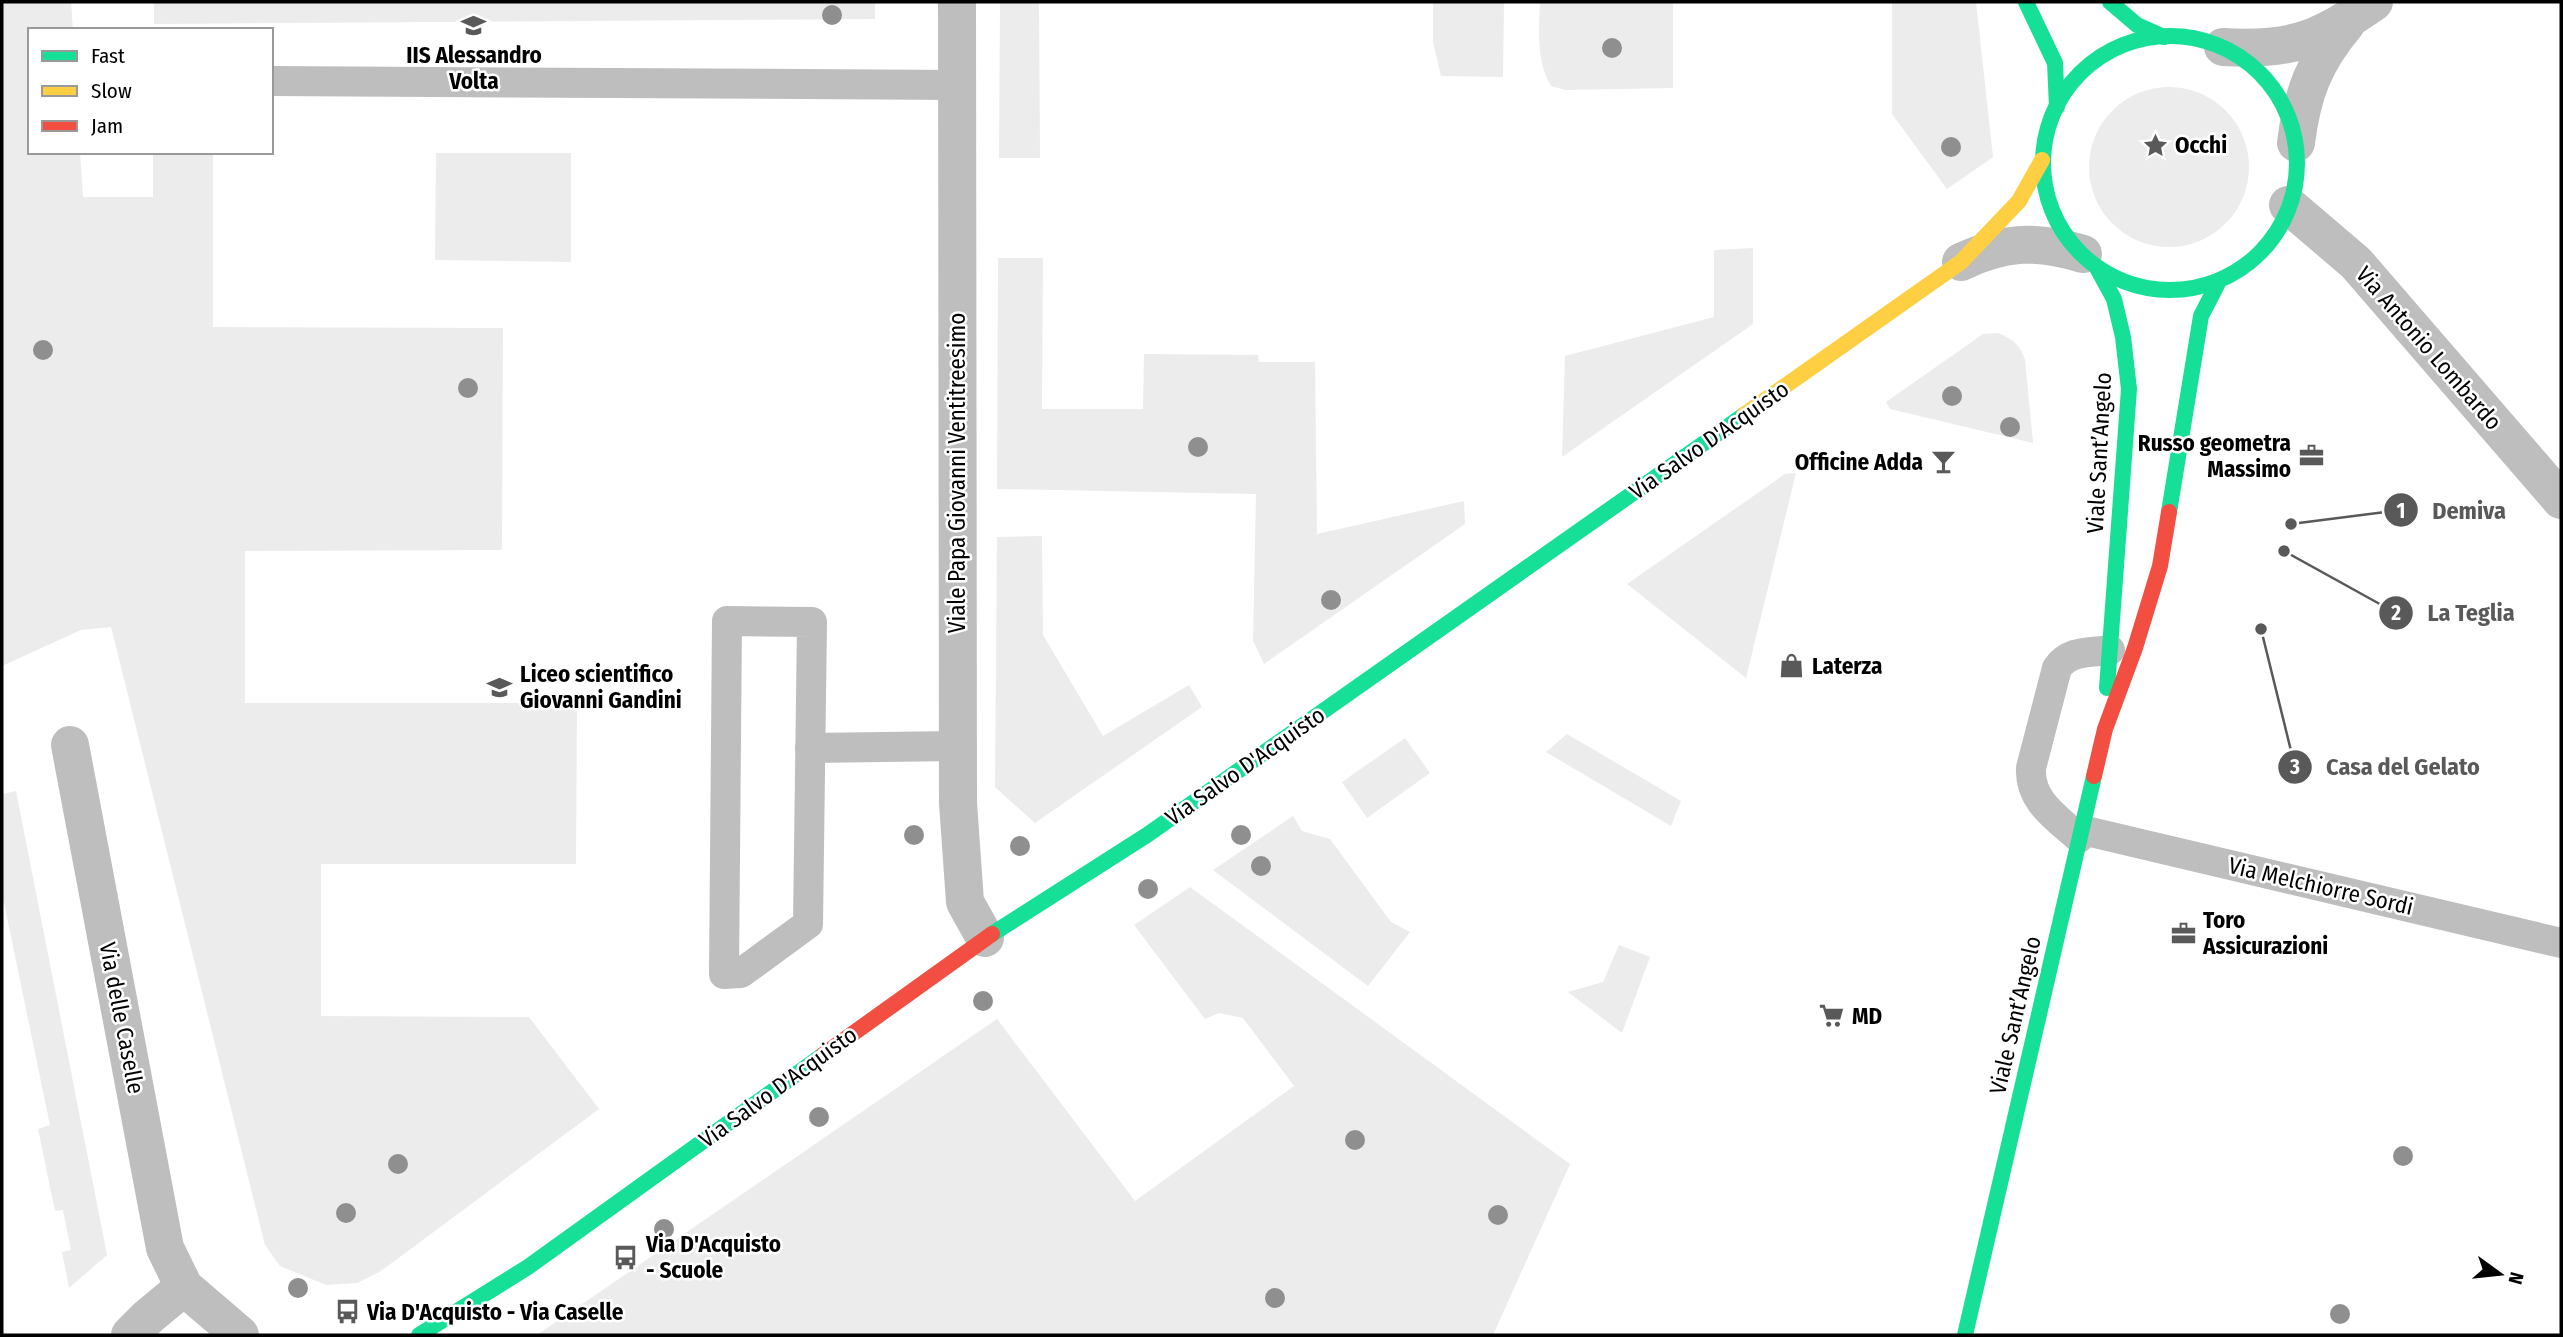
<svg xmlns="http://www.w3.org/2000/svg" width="2563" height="1337" font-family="'Fira Sans Condensed',sans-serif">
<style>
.green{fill:#ececec}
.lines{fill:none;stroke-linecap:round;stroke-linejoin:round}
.lane{stroke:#bebebe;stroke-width:30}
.street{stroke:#bebebe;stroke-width:38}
.fast{stroke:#16e098;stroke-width:16}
.slow{stroke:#ffcf43;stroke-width:16}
.jam{stroke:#f24e42;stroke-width:16}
.tree{fill:#8f8f8f}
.labels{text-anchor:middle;stroke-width:5;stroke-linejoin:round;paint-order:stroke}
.poi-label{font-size:23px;font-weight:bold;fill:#000;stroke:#fff;text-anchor:start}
.street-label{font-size:23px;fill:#000;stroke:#fff}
.leader{fill:none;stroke:#595959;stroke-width:2.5}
.callout-dot{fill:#595959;stroke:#fff;stroke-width:2.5}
.mark-label{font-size:21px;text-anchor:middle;font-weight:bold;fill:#fff}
.callout-label{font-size:24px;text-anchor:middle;font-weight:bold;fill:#595959;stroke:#fff;stroke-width:5;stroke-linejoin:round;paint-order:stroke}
</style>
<rect width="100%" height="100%" fill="#fff"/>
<!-- green -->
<g class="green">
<polygon points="2,2 71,2 73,30 30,30 30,152 80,152 83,197 153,197 153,152 213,152 213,327 503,328 502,550 245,551 245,703 577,703 576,864 321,864 321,1016 529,1017 599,1109 381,1271 357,1283 326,1285 280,1266 265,1245 111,627 81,630 2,666"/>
<polygon points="154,2 875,2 875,19 154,24"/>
<polygon points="1000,2 1039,2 1040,158 999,158"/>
<polygon points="1433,2 1504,2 1503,77 1441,76 1433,42"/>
<path d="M1540,2H1673V88L1565,90L1551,86C1536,60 1539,31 1540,2Z"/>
<polygon points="1892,2 1976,2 1993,157 1947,189 1892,114"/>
<circle cx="2169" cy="167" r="80"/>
<polygon points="436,153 571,153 571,262 435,260"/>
<polygon points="1753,248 1753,324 1562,457 1565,356 1714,317 1714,250"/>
<polygon points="998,258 1043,258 1042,409 1143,409 1144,354 1258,355 1259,362 1315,362 1317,534 1464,501 1465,524 1264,664 1253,641 1256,494 997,489"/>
<path d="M1998,333C2013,339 2020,345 2025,360L2033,443L1890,409L1886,402L1983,334Z"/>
<polygon points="1796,473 1746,678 1627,584 1785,474"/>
<polygon points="1042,536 1043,635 1103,736 1189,685 1202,707 1035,823 995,787 997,537"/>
<polygon points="1567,734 1681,801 1671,826 1546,752"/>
<polygon points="1405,738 1430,773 1367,818 1342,782"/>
<polygon points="16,791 107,1255 69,1288 62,1252 71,1250 63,1210 55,1211 38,1129 50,1125 2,893 2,794"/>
<polygon points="1293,816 1302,831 1330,839 1391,922 1410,932 1368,986 1213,870"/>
<polygon points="1190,887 1570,1164 1493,1335 537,1335 997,1019 1135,1201 1294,1086 1243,1018 1219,1013 1205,1019 1134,925"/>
<polygon points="1619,945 1650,957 1622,1033 1568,992 1603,982"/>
</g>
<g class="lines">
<!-- lane -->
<g class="lane">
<polyline points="271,81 957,85"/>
<polygon points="727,621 812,622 808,924 741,973 724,974"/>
<polyline points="810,748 956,746"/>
<polyline points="2082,830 2561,943"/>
<path d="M2079,838C2057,818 2029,801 2031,768L2057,668C2070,650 2089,653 2110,650"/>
</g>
<!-- street -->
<g class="street">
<polyline points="957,2 958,803 965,902 985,938"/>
<path d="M2223,47C2291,51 2319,40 2374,2"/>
<path d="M2296,143C2302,94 2314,62 2346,24"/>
<polyline points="2288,205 2356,263 2561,500"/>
<path d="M1961,262C2005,241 2037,240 2083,254"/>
<polyline points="70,745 165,1248 184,1287 240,1335"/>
<polyline points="130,1335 148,1317 184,1287"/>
</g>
<!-- fast -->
<g class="fast">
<polyline points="2026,2 2055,63 2057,107"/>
<polyline points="2110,2 2137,25 2164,37"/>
<circle cx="2170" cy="163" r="127"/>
<polyline points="2097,268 2114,299 2123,337 2129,389 2107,688"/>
<polyline points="2169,512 2201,316 2219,281"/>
<polyline points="992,934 1147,835 1744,415"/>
<polyline points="419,1335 528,1267 823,1055"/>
<polyline points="1965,1335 2094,776"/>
</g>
<!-- slow -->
<polyline class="slow" points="1744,415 1961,262 2019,201 2042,160"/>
<!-- jam -->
<g class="jam">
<polyline points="2094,776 2105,729 2135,648 2160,566 2169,512"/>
<polyline points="823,1055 992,934"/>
</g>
</g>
<!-- trees -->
<g class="tree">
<circle cx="832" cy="15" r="10"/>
<circle cx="1612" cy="48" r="10"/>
<circle cx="1951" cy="147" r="10"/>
<circle cx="43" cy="350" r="10"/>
<circle cx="468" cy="388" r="10"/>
<circle cx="1952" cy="396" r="10"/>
<circle cx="2010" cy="427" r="10"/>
<circle cx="1198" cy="447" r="10"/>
<circle cx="1331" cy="600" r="10"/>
<circle cx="914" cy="835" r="10"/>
<circle cx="1241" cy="835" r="10"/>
<circle cx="1020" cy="846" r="10"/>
<circle cx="1261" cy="866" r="10"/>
<circle cx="1148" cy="889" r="10"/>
<circle cx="983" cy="1001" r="10"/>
<circle cx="819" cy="1117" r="10"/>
<circle cx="1355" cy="1140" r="10"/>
<circle cx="2403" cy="1156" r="10"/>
<circle cx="398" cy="1164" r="10"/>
<circle cx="346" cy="1213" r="10"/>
<circle cx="1498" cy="1215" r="10"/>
<circle cx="664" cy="1229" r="10"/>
<circle cx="298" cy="1288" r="10"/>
<circle cx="1275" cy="1298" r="10"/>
<circle cx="2340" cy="1314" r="10"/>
</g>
<!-- icons -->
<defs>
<symbol id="school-bare" viewBox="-9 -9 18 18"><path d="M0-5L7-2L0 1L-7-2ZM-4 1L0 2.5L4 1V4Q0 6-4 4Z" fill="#595959" stroke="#fff" stroke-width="2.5" paint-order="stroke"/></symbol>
<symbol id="sight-bare" viewBox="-9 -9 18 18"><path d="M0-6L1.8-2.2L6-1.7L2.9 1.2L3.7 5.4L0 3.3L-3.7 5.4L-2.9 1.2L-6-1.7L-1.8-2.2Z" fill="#595959" stroke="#fff" stroke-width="2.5" paint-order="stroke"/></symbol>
<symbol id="office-bare" viewBox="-9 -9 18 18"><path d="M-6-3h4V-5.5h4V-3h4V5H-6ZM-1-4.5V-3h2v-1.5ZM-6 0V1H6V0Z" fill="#595959" stroke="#fff" stroke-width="2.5" paint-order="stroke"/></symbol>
<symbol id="bar-bare" viewBox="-9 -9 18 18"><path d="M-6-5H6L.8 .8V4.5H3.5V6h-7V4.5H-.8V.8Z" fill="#595959" stroke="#fff" stroke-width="2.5" paint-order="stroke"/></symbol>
<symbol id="shop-bare" viewBox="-9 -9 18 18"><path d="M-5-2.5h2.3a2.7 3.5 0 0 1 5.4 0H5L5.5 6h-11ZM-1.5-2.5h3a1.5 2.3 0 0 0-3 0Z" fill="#595959" stroke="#fff" stroke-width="2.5" paint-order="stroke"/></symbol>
<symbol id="supermarket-bare" viewBox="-9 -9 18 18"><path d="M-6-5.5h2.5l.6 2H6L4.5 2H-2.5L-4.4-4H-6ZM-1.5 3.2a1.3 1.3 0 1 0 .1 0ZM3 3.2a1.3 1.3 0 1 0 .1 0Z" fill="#595959" stroke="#fff" stroke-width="2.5" paint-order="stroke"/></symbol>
<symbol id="bus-bare" viewBox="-9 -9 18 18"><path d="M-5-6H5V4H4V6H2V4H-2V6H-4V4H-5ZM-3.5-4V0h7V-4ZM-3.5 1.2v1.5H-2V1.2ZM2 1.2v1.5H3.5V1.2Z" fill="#595959" stroke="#fff" stroke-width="2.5" paint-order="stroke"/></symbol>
</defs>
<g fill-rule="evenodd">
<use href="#school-bare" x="456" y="8" width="35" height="35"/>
<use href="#sight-bare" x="2138" y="128" width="35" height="35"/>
<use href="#office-bare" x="2294" y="438" width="35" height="35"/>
<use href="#bar-bare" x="1926" y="444" width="35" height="35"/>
<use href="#shop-bare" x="1774" y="648" width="35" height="35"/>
<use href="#school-bare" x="482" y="670" width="35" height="35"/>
<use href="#office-bare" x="2166" y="916" width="35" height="35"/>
<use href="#supermarket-bare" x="1814" y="998" width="35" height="35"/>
<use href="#bus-bare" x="608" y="1240" width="35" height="35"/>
<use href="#bus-bare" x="330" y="1294" width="35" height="35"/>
</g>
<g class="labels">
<!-- poi labels -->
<g class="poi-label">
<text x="474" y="63" text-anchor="middle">IIS Alessandro<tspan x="474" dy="26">Volta</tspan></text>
<text x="2175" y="153">Occhi</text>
<text x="2291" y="451" text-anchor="end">Russo geometra<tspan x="2291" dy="26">Massimo</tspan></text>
<text x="1923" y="470" text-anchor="end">Officine Adda</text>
<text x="1812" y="674">Laterza</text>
<text x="520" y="682">Liceo scientifico<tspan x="520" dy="26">Giovanni Gandini</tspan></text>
<text x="2203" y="928">Toro<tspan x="2203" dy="26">Assicurazioni</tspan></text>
<text x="1852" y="1024">MD</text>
<text x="646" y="1252">Via D'Acquisto<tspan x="646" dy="26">- Scuole</tspan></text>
<text x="367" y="1320">Via D'Acquisto - Via Caselle</text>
</g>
<!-- street labels -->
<g class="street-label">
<text transform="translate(2429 348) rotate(49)" y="8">Via Antonio Lombardo</text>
<text transform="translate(1709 440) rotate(-35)" y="8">Via Salvo D'Acquisto</text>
<text transform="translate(2099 453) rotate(-87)" y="8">Viale Sant’Angelo</text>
<text transform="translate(957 473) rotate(-90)" y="8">Viale Papa Giovanni Ventitreesimo</text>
<text transform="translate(1245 766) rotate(-35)" y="8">Via Salvo D'Acquisto</text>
<text transform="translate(2321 886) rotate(13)" y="8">Via Melchiorre Sordi</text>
<text transform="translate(2015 1015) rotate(-77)" y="8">Viale Sant’Angelo</text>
<text transform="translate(122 1018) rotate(79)" y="8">Via delle Caselle</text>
<text transform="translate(778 1087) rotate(-36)" y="8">Via Salvo D'Acquisto</text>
</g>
</g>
<!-- callouts -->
<path class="leader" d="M2291 524L2401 510M2284 551L2396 613M2261 629L2295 767"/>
<g class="callout-dot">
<circle cx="2291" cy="524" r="7"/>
<circle cx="2284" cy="551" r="7"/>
<circle cx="2261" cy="629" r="7"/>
<circle cx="2401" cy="510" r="18"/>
<circle cx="2396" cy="613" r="18"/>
<circle cx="2295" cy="767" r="18"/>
</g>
<g class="mark-label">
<text x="2401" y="518">1</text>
<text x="2396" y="620">2</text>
<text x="2295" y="774">3</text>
</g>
<g class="callout-label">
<text x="2469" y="519">Demiva</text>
<text x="2471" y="621">La Teglia</text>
<text x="2403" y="775">Casa del Gelato</text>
</g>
<!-- border -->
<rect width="2563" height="1337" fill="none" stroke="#000000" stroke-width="7"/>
<!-- legend -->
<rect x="28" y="28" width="245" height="126" fill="#ffffff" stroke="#999999" stroke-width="2"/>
<rect x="42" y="51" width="35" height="10" fill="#16e098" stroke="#999999" stroke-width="2"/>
<text x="91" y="63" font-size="21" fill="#000000">Fast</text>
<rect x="42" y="86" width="35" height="10" fill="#ffcf43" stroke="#999999" stroke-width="2"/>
<text x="91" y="98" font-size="21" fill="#000000">Slow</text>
<rect x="42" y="121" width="35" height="10" fill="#f24e42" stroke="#999999" stroke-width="2"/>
<text x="91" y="133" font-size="21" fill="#000000">Jam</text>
<!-- north arrow -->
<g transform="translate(2500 1274) rotate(105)" stroke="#ffffff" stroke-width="5" paint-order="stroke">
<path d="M0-5L12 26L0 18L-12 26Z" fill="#000000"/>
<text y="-10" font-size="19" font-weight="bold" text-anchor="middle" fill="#000000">N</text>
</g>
</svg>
